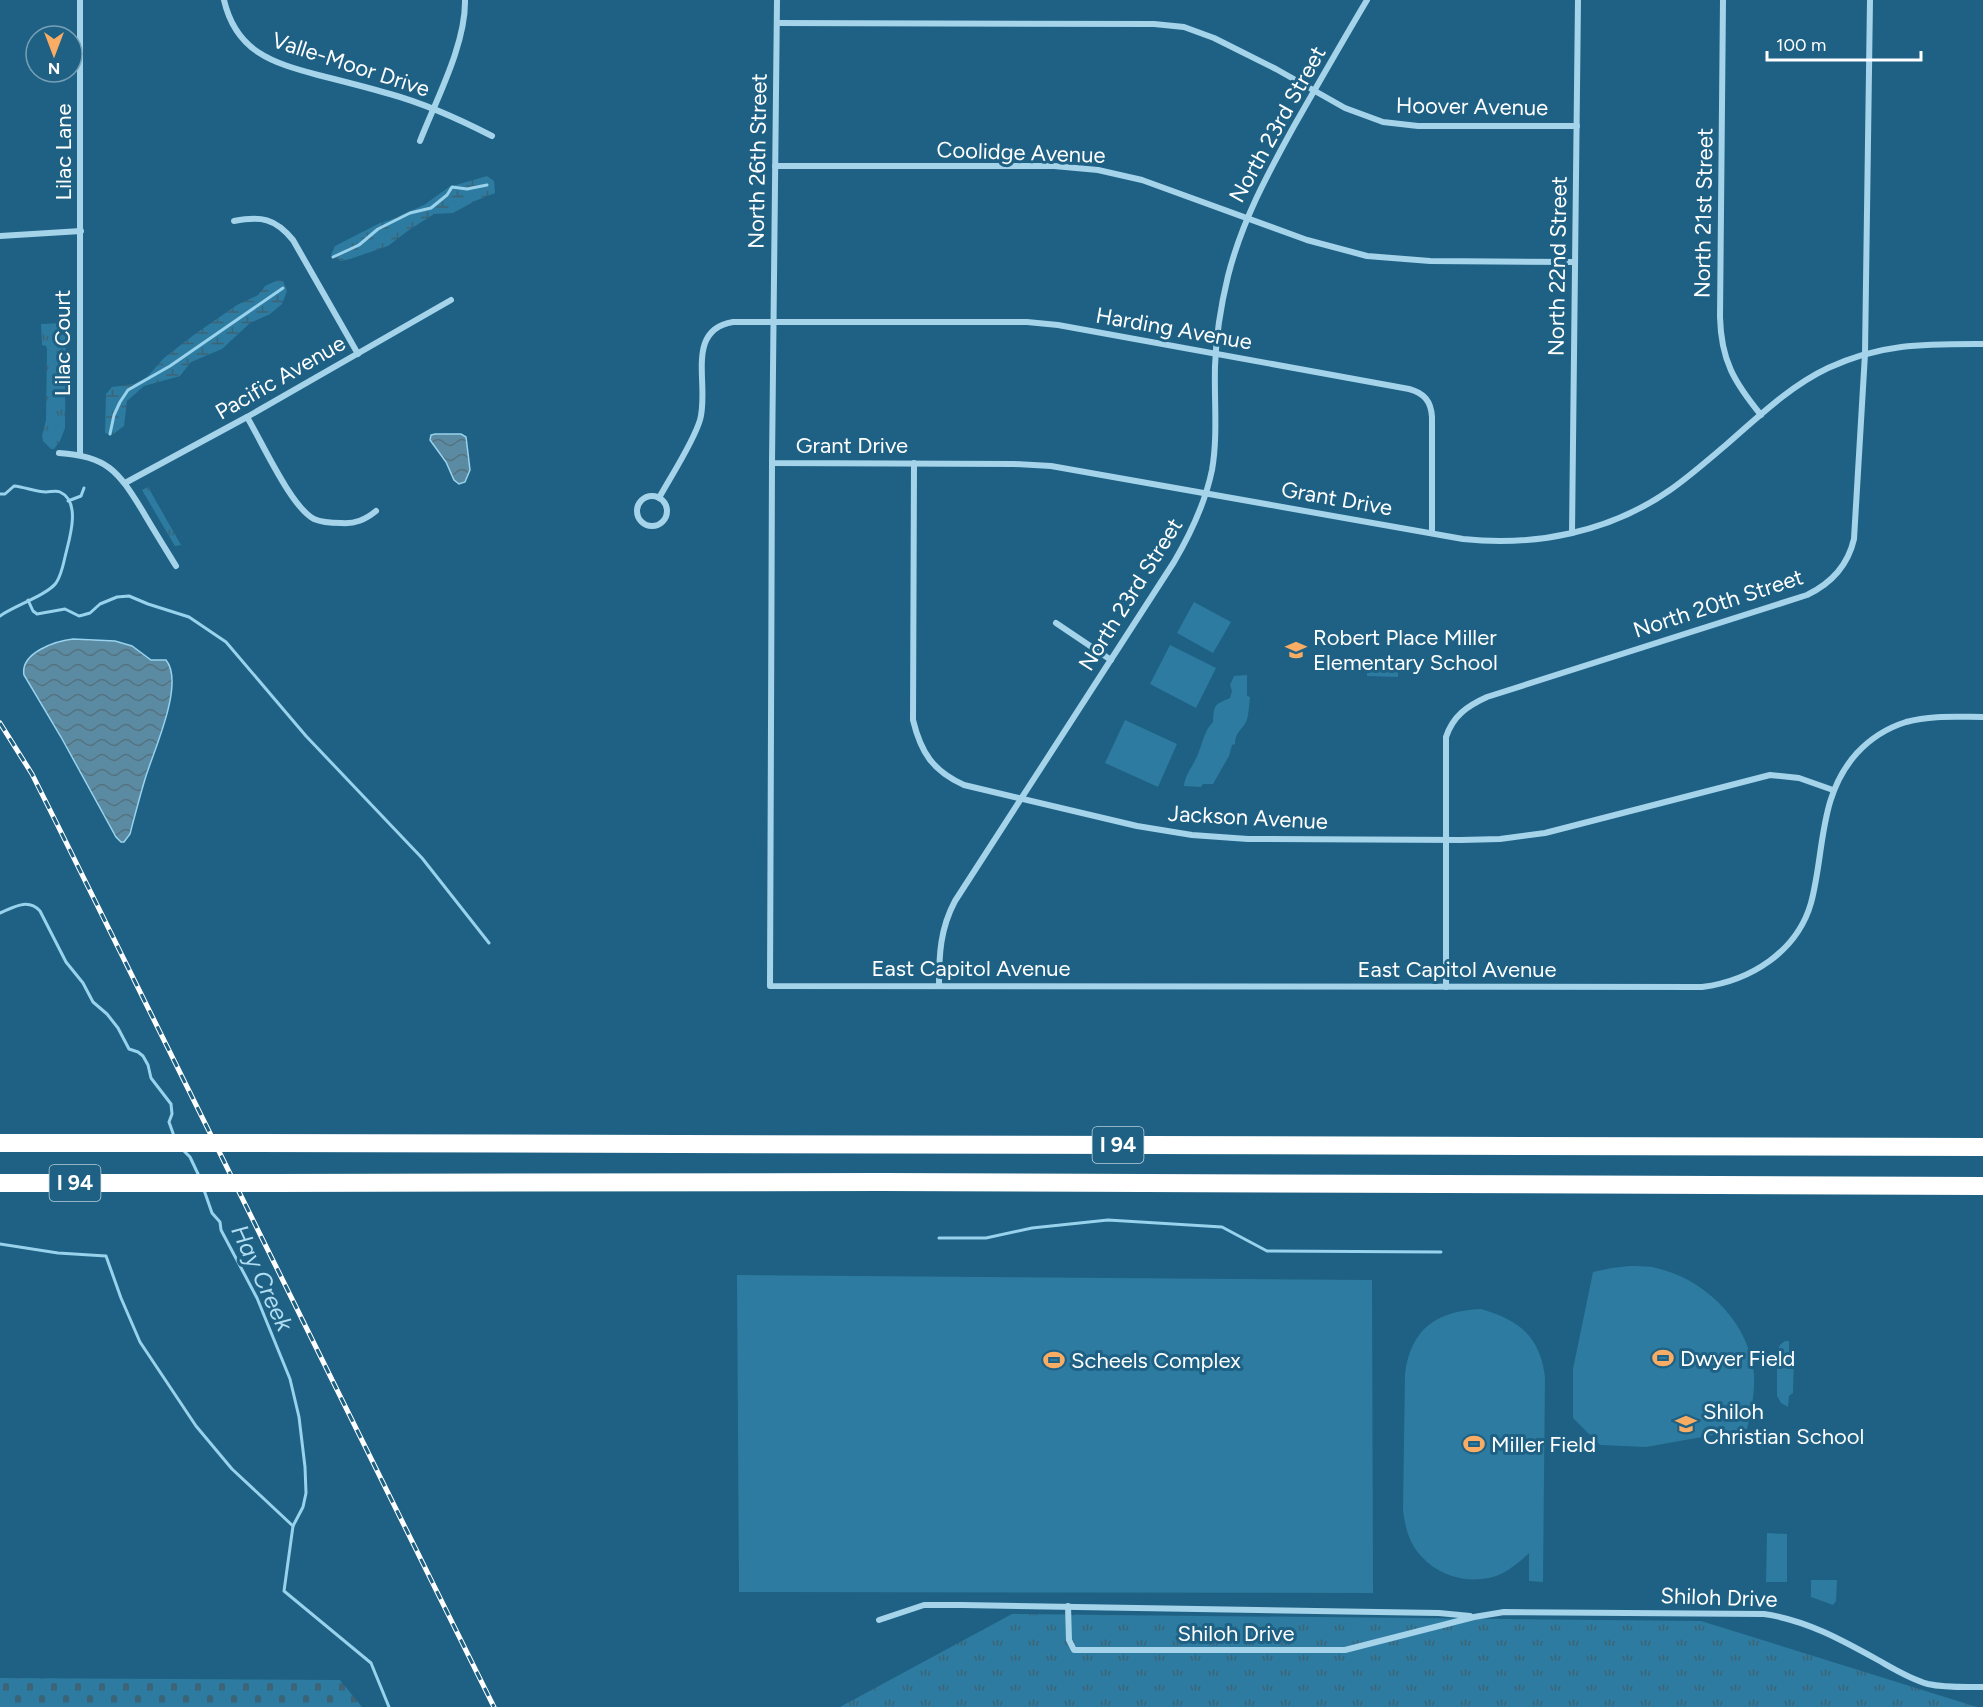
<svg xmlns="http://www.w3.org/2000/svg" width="1983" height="1707" font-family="Figtree,sans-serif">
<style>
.grass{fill:url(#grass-tufts)}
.wetland{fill:url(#wetland-marsh)}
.cemetery{fill:url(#cemetery-stones)}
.park{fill:#2d7ba0}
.water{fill:url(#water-waves);stroke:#98d2ec;stroke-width:1.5}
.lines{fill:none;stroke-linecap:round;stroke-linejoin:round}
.stream{stroke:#98d2ec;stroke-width:3}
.minor{stroke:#a4d3ea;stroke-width:6}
.motorway{stroke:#fff;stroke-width:18}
.rail-casing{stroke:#fff;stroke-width:5}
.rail{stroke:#1e6184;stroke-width:3;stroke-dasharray:9;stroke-linecap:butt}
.motorway-bridge{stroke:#fff;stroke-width:18}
.labels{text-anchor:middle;stroke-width:6;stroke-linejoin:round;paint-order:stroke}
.shield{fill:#1e6184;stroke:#bcd0da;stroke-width:1.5}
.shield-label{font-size:21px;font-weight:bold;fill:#fff}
.street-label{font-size:22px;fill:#fff;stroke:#1e6184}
.poi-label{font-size:22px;fill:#fff;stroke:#1e6184;text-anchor:start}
.water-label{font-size:24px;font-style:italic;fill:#b0ddf1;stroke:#1e6184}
</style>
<defs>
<pattern id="grass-tufts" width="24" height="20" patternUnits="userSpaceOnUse" patternTransform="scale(1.5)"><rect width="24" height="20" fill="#2d7ba0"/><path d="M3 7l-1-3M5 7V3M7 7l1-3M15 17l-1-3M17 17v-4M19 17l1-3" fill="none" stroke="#3c6476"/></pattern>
<pattern id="wetland-marsh" width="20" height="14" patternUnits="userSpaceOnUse" patternTransform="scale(1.5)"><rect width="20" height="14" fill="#2d7ba0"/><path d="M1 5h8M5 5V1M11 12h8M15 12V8" fill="none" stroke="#3c6476"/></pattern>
<pattern id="cemetery-stones" width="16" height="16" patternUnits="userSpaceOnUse" patternTransform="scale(1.5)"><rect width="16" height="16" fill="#2d7ba0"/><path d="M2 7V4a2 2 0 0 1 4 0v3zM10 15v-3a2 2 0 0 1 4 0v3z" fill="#3c6476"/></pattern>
<pattern id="water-waves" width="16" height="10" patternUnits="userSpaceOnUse" patternTransform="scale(1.5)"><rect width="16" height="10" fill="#5b8ba3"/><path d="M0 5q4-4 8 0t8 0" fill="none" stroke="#557280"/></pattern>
</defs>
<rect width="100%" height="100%" fill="#1e6184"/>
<!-- grass -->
<g class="grass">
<polygon points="63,310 66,310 65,428 60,441 54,449 51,449 43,441 42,436 46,420 47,349 46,346 42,345 41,324 64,323"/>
<polygon points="148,487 181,545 175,546 142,490"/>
<polygon points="1012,1614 1701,1621 1977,1707 840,1707"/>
</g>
<!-- wetland -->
<g class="wetland">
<polygon points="487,176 494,181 495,193 475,201 453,213 434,214 409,230 388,246 350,259 341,261 331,255 335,246 380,223 390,220 424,205 449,187"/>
<polygon points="278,280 283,281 287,291 282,304 270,314 250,323 222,349 191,362 180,376 144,386 127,401 124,426 112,435 105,433 106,394 112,387 134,384 147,377 164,358 195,334 237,305 258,295 265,286"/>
</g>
<!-- cemetery -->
<polygon class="cemetery" points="0,1678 340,1680 362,1707 0,1707"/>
<!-- park -->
<g class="park">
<polygon points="1194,602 1231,622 1213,653 1177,633"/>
<polygon points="1170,645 1216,668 1196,708 1150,684"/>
<polygon points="1367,659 1379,659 1385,665 1390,662 1394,663 1398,669 1398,677 1367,676"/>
<path d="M1247,675V696L1250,697C1249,705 1249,715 1246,722C1240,732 1236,731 1235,744L1232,745L1229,756L1213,784H1203L1201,787L1184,786C1185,774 1194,765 1198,754C1203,742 1204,731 1213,722C1214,704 1214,705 1230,698L1232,691L1230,685L1234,676Z"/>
<polygon points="1125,720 1177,744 1158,787 1105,763"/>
<path d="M1629,1266C1637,1266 1645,1266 1652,1267C1703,1277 1749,1321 1754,1374C1755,1393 1751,1411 1747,1429L1646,1447L1600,1445L1573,1418V1369L1593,1272L1612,1268Z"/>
<polygon points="737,1275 1372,1280 1373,1593 739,1592"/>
<path d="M1481,1309C1519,1320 1540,1336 1545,1377L1543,1582L1529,1581V1553C1521,1561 1513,1567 1503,1573C1477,1586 1442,1579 1422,1557C1409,1544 1405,1527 1403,1510L1405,1374C1411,1328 1437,1311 1481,1309Z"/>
<polygon points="1785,1341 1789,1341 1789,1352 1794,1355 1793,1393 1789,1396 1788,1407 1781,1403 1777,1396 1777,1351 1780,1345"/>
<polygon points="1767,1533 1787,1534 1787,1582 1766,1582"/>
<polygon points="1811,1580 1837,1580 1836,1601 1833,1605 1811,1597"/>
</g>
<!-- water -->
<g class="water">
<polygon points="435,434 461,434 466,437 470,470 465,482 459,484 454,480 446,462 430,440 431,435"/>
<path d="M73,639L115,641L132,646L151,660H166C185,683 154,750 146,776C140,795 135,815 130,834L124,842H121L116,837L61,737L24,675C20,653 55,641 73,639Z"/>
</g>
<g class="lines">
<!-- stream -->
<g class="stream">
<polyline points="333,257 359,245 378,229 410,213 431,208 447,195 452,187 467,189 487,185"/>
<polyline points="110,434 114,415 120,402 128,390 170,366 283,288"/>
<path d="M0,494H5L14,486C25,487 36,492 46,492C51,492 56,490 60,492C82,502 69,540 65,557C63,566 61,576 56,583C47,595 14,606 0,616"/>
<polyline points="68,501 81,496 84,488"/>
<polyline points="28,600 33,611 37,614 65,609 79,616 83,615 90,613 100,604 117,597 129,596 148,604 189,617 226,642 306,736 422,858 489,943"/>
<path d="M0,913C14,907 28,898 40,911L66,962L83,983L93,1002L107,1014L118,1028L129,1049L138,1052L143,1056L148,1065L151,1078L171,1104L172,1114L169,1122L174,1136"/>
<polyline points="184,1151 190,1157 199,1176"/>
<polyline points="204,1190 212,1213 220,1222 221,1230 257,1298 290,1379 299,1417 305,1467 306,1493 303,1507 293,1526 284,1591 371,1663 389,1707"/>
<polyline points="939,1238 986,1238 1032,1228 1108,1220 1222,1227 1267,1251 1441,1252"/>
<polyline points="0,1244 58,1253 106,1256 121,1298 140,1342 196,1426 232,1469 293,1526"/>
</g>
<!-- minor -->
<g class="minor">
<path d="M224,0C236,52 273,63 318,75C342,81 366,87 390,94C426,104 459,119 492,136"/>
<path d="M777,0L772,463L1014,464L1051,466L1463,539C1535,547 1610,532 1670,490C1690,476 1708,460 1727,444C1758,417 1790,386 1828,368C1882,343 1925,344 1983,344"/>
<path d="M1723,0L1720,317C1721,360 1734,382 1761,415"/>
<polyline points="777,23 1154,24 1184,27 1214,38 1276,69 1345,108 1383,122 1418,126 1577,126"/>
<path d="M420,141C436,100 466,44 465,0"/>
<polyline points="775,166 1054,166 1098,170 1142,180 1307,240 1367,256 1430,261 1575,262"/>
<path d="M234,221C261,216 275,218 293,240L358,354"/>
<polyline points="0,236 81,231"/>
<path d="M247,417C262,442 291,507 314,519C323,523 332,523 341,523C355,524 365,520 376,511"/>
<path d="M59,453C107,456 118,471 142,510C153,529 165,548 176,566"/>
<polyline points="80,455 80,0"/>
<path d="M772,463L770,986L1702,987C1750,981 1797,952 1811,903C1825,851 1818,796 1857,753C1870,739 1887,728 1906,722C1931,715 1957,717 1983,717"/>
<path d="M914,463L913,720C921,753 933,771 964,785L1137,826L1192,835L1248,839L1461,840L1500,839L1545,833L1770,775L1799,778L1833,790"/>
<polyline points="125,483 247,417 451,300"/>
<circle cx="652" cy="511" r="15"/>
<path d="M659,498C671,476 693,443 700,420C710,386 684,330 733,322H1027L1058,325L1409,389C1424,393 1431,401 1432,417V533"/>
<polyline points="1572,533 1578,0"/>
<polyline points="1056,623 1111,660"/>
<path d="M939,986C939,955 940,929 955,901L1174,562C1191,533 1205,504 1212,470C1218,436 1214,400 1215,366C1216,335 1221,305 1228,276C1242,221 1267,175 1294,126C1318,84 1342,42 1367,0"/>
<path d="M1446,987V737C1453,716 1467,706 1487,697L1807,595C1832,583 1848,565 1854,539L1865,354L1870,0"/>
<path d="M1068,1606L1069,1640L1074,1650H1345L1474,1617L1504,1612L1764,1614C1806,1620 1842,1640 1878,1660C1894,1669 1910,1679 1928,1684C1946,1688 1965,1687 1983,1687"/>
<polyline points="879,1620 924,1605 962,1605 1439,1613 1470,1616"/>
</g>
<!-- motorway -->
<g class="motorway">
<polyline points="0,1143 131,1143"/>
<polyline points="253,1143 1983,1147"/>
<polyline points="0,1183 150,1183"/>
<polyline points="270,1183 881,1182 1983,1186"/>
</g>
<defs>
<polyline id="rail" points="0,723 32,774 58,826 494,1707"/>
</defs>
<!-- rail casing -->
<use href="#rail" class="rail-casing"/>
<!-- rail -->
<use href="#rail" class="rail"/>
<!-- motorway-bridge -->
<g class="motorway-bridge">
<polyline points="131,1143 253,1143"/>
<polyline points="150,1183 270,1183"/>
</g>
</g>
<!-- icons -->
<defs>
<symbol id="school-bare" viewBox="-9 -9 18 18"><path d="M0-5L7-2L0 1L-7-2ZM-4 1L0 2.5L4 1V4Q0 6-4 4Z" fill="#f9ac63" stroke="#1e6184" stroke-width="2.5" paint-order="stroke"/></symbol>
<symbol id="stadium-bare" viewBox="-9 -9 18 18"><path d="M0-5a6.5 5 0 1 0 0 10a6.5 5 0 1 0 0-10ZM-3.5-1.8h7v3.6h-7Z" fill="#f9ac63" stroke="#1e6184" stroke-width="2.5" paint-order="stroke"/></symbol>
</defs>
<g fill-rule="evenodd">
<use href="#school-bare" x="1281" y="635" width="30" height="30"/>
<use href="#stadium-bare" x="1648" y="1343" width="30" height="30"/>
<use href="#stadium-bare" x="1039" y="1345" width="30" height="30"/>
<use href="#school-bare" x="1671" y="1409" width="30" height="30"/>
<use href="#stadium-bare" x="1459" y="1429" width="30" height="30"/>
</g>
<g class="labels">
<!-- shield labels -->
<g class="shield">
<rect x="1092.5" y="1127" width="51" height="36" rx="4.5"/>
<rect x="49.5" y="1165" width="51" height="36" rx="4.5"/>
</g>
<g class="shield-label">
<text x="1118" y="1152">I 94</text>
<text x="75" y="1190">I 94</text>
</g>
<!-- street labels -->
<g class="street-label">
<text transform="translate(351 64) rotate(18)" y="8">Valle-Moor Drive</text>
<text transform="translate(1472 106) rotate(1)" y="8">Hoover Avenue</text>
<text transform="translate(1277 124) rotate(-61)" y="8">North 23rd Street</text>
<text transform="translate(63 152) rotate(-90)" y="8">Lilac Lane</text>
<text transform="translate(1021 152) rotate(2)" y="8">Coolidge Avenue</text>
<text transform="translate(757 161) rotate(-89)" y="8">North 26th Street</text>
<text transform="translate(1703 213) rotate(-89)" y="8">North 21st Street</text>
<text transform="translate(1557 266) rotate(-89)" y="8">North 22nd Street</text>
<text transform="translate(1174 328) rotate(10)" y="8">Harding Avenue</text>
<text transform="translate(62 343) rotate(-90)" y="8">Lilac Court</text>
<text transform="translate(280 377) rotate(-30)" y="8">Pacific Avenue</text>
<text x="852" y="453">Grant Drive</text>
<text transform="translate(1337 498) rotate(10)" y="8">Grant Drive</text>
<text transform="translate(1130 594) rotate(-58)" y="8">North 23rd Street</text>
<text transform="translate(1718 603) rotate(-18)" y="8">North 20th Street</text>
<text transform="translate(1248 817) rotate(3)" y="8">Jackson Avenue</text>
<text x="971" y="976">East Capitol Avenue</text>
<text x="1457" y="977">East Capitol Avenue</text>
<text transform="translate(1719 1597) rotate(2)" y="8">Shiloh Drive</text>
<text x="1236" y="1641">Shiloh Drive</text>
</g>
<!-- poi labels -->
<g class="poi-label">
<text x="1313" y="645">Robert Place Miller<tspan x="1313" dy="25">Elementary School</tspan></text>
<text x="1680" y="1366">Dwyer Field</text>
<text x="1071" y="1368">Scheels Complex</text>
<text x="1703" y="1419">Shiloh<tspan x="1703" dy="25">Christian School</tspan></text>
<text x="1491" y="1452">Miller Field</text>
</g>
<!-- water labels -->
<g class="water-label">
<text transform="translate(262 1278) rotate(65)" y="8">Hay Creek</text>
</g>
</g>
<!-- north arrow -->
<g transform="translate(54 54) rotate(180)"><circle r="28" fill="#1e6184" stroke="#78a0b5" stroke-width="1.5"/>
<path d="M0-4.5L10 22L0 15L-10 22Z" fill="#f9ac63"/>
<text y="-9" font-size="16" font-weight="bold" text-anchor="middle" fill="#ffffff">N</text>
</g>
<!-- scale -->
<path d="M1767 51v9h154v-9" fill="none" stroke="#ffffff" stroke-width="3"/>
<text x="1776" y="51" font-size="18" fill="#ffffff" stroke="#1e6184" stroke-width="4.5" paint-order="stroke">100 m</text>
</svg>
